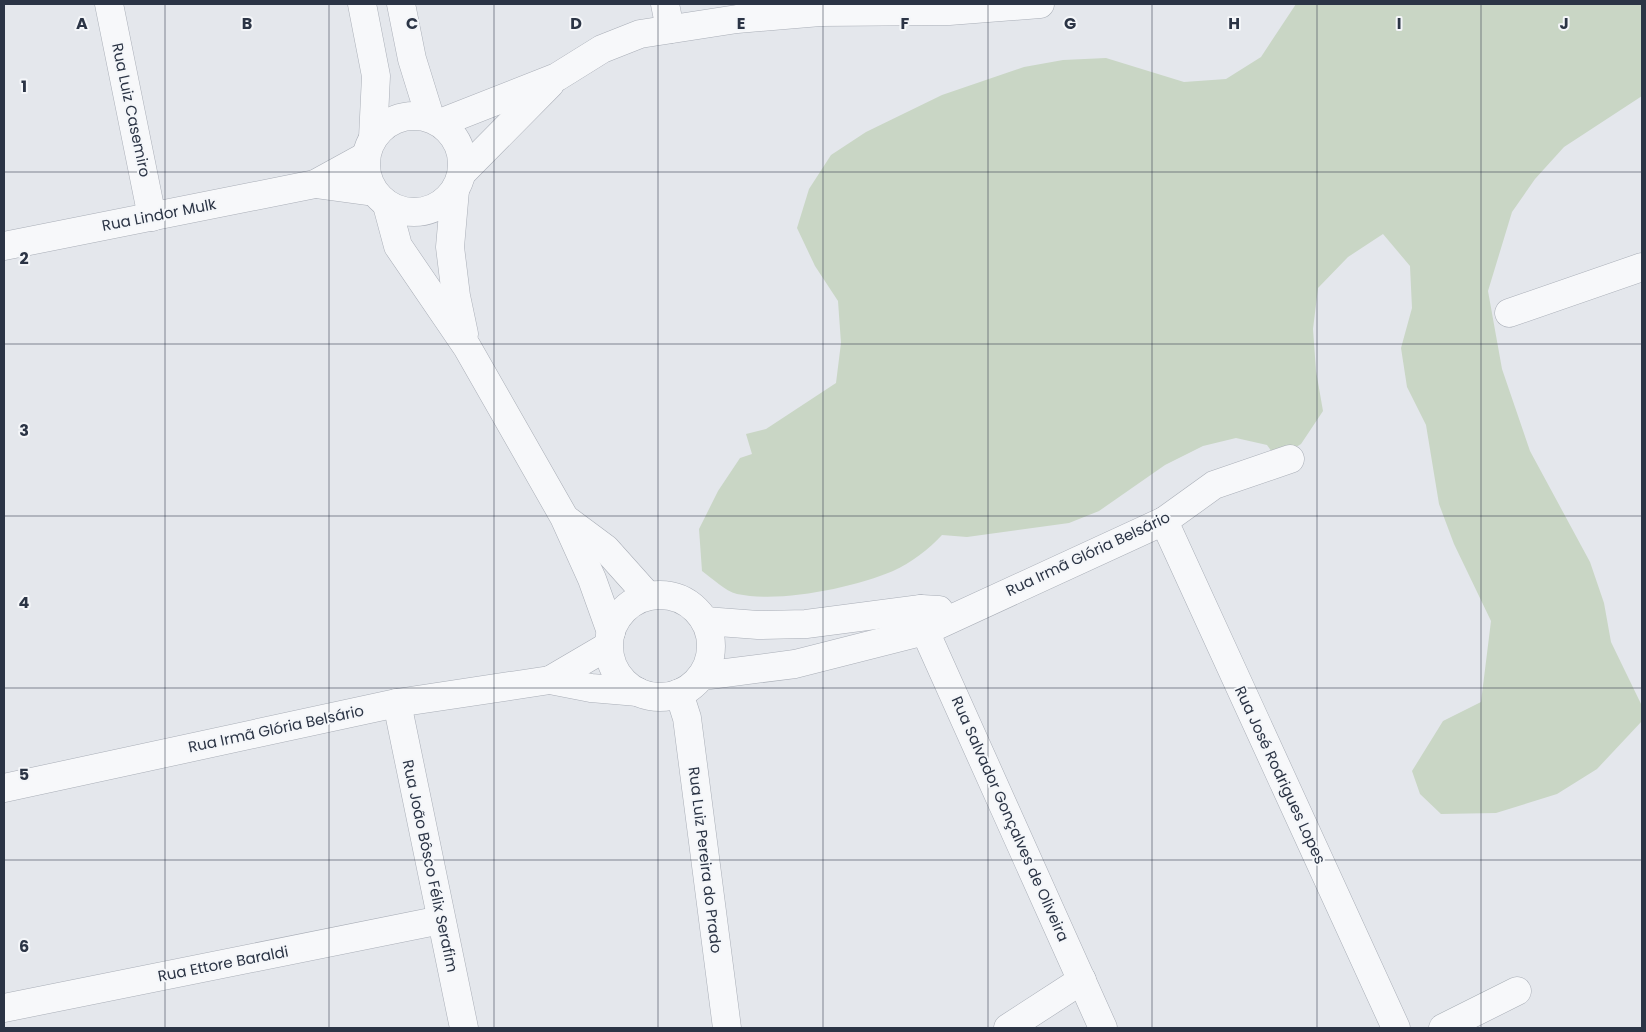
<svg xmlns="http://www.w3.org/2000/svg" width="1646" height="1032" font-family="Poppins,sans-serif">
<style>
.green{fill:#c9d6c5}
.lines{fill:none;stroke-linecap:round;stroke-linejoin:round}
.minor-casing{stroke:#a9aeb7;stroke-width:29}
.tertiary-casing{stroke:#a9aeb7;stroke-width:29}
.minor{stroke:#f7f8fa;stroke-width:28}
.tertiary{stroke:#f7f8fa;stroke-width:28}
.grid{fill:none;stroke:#2b3445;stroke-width:1;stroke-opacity:0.55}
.labels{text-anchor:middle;stroke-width:4;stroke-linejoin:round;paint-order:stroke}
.street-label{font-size:15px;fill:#2b3445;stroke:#f4f6f9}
.grid-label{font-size:16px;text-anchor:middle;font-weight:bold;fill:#2b3445;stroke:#f4f6f9;stroke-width:4;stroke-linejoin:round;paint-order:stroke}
</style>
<rect width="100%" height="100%" fill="#e4e7ec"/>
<!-- green -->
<path class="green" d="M1296,4H1642V96L1564,147L1535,179L1512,212L1488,291L1502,369L1530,451L1590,562L1604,603L1611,642L1642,706V721L1597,769L1557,794L1496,813L1441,814L1420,794L1412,771L1443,721L1481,702L1491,621L1454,544L1439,504L1426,425L1407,387L1401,348L1412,308L1410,266L1383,234L1348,257L1318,288L1313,329L1316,371L1323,411L1301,444L1277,459L1267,445L1236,438L1203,446L1165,465L1099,511L1069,523L967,537L942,535C929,549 911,563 893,571C852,588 781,603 737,594C725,591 712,578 702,571L699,529L718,491L740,458L752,454L746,434L766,429L836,383L841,343L838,301L815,266L797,228L809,189L831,155L866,132L942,95L1024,67L1063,60L1106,58L1184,82L1226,79L1261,57Z"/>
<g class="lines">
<defs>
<g id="minor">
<polyline points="109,4 152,217"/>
<polyline points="665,4 670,29"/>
<polyline points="440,123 557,77 602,49 640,34 737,19 820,12 949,11 1040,4"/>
<polyline points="462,173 550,84"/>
<polyline points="315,184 374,192"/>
<polyline points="4,246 315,184 366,156"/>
<polyline points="1509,313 1642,267"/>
<polyline points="1164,521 1396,1028"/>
<polyline points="921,609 925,631 1103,1028"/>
<polyline points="705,621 758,625 806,624 921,609 939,610"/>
<polyline points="702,676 795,664 925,631 1164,521 1214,485 1290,459"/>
<polyline points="550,680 608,646"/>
<polyline points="397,703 464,1028"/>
<polyline points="4,788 397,703 550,680 591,688 638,692"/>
<polyline points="4,1008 441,920"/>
<polyline points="1008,1028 1082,980"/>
<polyline points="1443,1028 1517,991"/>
</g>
<g id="tertiary">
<polyline points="362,4 376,76 373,138"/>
<polyline points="401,4 412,59 430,117"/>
<circle cx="414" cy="164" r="48"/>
<polyline points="455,190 450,247 456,296 464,334"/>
<polyline points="387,205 398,246 467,347 564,517 592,579 611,632"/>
<polyline points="567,520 606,549 648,596"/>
<circle cx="660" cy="646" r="51"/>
<polyline points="679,693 687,718 727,1028"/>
</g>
</defs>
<!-- minor casing -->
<use href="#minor" class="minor-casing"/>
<!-- tertiary casing -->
<use href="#tertiary" class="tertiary-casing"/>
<!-- minor -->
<use href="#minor" class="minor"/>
<!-- tertiary -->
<use href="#tertiary" class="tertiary"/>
</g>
<!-- grid -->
<path class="grid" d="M165,4V1028M329,4V1028M494,4V1028M658,4V1028M823,4V1028M988,4V1028M1152,4V1028M1317,4V1028M1481,4V1028M4,172H1642M4,344H1642M4,516H1642M4,688H1642M4,860H1642"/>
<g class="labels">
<!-- street labels -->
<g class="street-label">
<text transform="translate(131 110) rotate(78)" y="5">Rua Luiz Casemiro</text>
<text transform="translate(159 215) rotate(-11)" y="5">Rua Lindor Mulk</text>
<text transform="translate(1088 554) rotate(-25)" y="5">Rua Irmã Glória Belsário</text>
<text transform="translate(276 729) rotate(-12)" y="5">Rua Irmã Glória Belsário</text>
<text transform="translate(1280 775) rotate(65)" y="5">Rua José Rodrigues Lopes</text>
<text transform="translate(1010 819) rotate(66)" y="5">Rua Salvador Gonçalves de Oliveira</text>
<text transform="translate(705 860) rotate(83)" y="5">Rua Luiz Pereira do Prado</text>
<text transform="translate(430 866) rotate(78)" y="5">Rua João Bôsco Félix Serafim</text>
<text transform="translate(223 964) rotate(-11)" y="5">Rua Ettore Baraldi</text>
</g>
</g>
<g class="grid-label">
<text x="82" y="29">A</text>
<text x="247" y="29">B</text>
<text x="412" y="29">C</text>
<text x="576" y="29">D</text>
<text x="741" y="29">E</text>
<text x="905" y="29">F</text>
<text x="1070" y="29">G</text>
<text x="1234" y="29">H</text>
<text x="1399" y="29">I</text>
<text x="1564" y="29">J</text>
<text x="24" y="92">1</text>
<text x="24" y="264">2</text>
<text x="24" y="436">3</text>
<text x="24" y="608">4</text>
<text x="24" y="780">5</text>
<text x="24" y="952">6</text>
</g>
<!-- border -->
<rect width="1646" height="1032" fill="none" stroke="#2b3445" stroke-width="10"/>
</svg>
